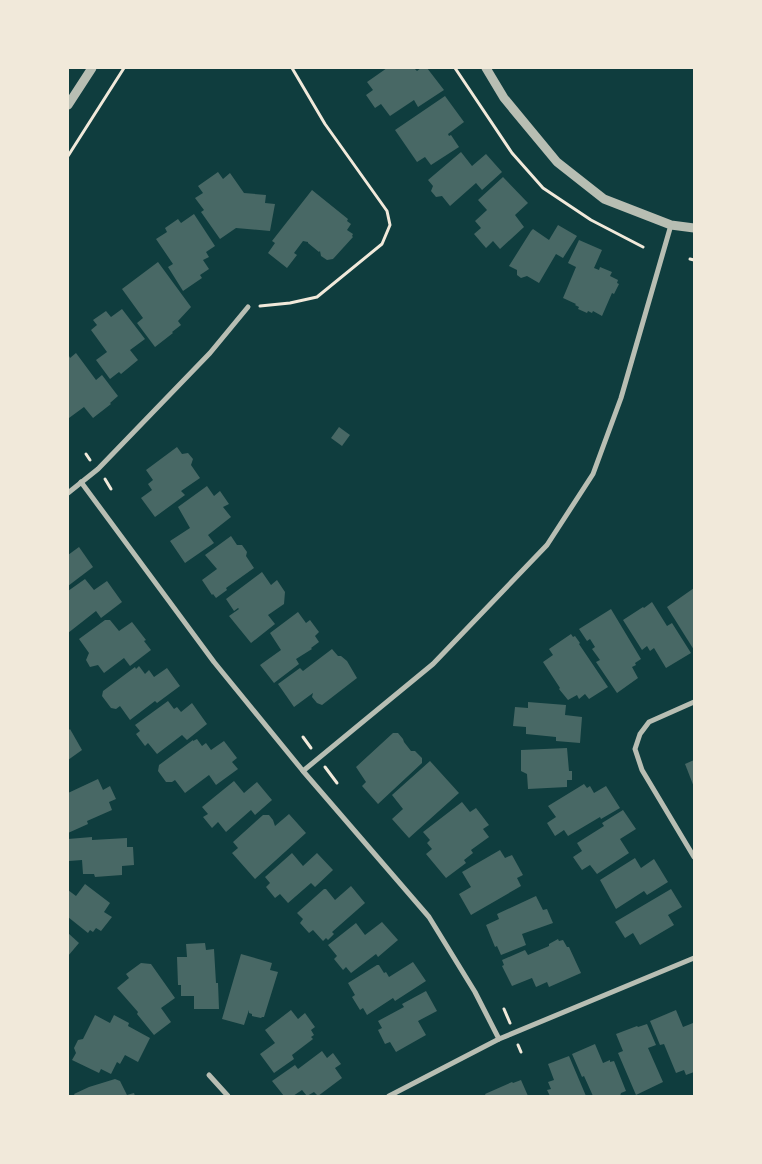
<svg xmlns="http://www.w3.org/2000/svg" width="762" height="1164" font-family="Manrope,sans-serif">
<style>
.building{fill:#486865}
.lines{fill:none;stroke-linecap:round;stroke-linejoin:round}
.path{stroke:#f1e9da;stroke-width:3}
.minor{stroke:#b8beb3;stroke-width:5}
.tertiary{stroke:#b8beb3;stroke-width:9}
</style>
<rect width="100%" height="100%" fill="#0f3d3e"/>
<!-- building -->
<g class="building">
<polygon points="387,68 414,68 417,71 421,68 427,68 444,90 418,107 414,100 390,116 381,104 375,108 366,95 373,90 367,82"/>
<polygon points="445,96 464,122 448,134 449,136 451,135 459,147 431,165 425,157 417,162 395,130"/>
<polygon points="461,152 472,166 486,154 502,172 482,190 476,183 450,206 442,196 436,197 431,191 433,186 428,180"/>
<polygon points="218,172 223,179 230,173 244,193 266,195 265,203 275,204 270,231 236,228 220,239 201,212 204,210 195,198 203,193 198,186"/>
<polygon points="503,177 528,203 515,215 524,227 500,249 493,241 486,248 474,234 481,228 475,221 487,210 478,200"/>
<polygon points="312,190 348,219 347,221 351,224 347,230 353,234 352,236 353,237 333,259 327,260 321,256 320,251 319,252 308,243 308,242 303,241 294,253 297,255 287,268 268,253 275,243 272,241"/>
<polygon points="194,214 215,246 206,252 209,257 203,260 209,269 200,275 202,278 183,291 168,267 173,264 156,239 167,232 165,228 178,219 181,223"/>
<polygon points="558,225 577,236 563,258 556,254 539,283 527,276 521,278 517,275 517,270 509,266 531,231 533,229 549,240"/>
<polygon points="579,240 602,250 594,268 599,270 600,267 612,272 610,276 618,280 617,283 619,284 614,294 612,293 602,316 593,311 592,313 588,311 587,313 578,309 579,307 575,305 576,304 563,298 576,267 568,263"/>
<polygon points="158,262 191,307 178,321 181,325 172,332 173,333 155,347 137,323 143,318 122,289"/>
<polygon points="122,309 145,339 130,350 138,360 121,374 119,372 110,379 96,360 107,352 91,330 97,325 93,320 106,311 111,317"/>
<polygon points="76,353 96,380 102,375 118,396 110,403 111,404 93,418 84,407 69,418 68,416 68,354 70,358"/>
<polygon points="339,427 350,435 342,446 331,438"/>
<polygon points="177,447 182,454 188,453 193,459 191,465 200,478 181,491 185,495 155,517 141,498 152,490 148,484 153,480 146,470"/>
<polygon points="207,486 214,496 220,491 229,504 223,507 231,517 208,535 214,543 185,563 170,541 190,528 178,507"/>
<polygon points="231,536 237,545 242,545 247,552 246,556 254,568 226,588 227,590 216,598 213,594 212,595 202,580 217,569 205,555"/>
<polygon points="79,547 93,567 68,586 68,555"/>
<polygon points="262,572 271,585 277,580 285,592 284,604 268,615 275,624 251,643 229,616 239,609 238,608 234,611 226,599"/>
<polygon points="85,579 94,590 107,581 122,602 101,618 96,611 68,633 68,591"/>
<polygon points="694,588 694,650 667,607"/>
<polygon points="652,602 667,626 672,623 691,653 666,668 654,648 650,651 647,646 642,650 623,620 643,607 644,608"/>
<polygon points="611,609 641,659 635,663 636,665 632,667 638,678 617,693 596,662 600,660 592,649 595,647 590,639 587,641 579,629"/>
<polygon points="298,612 306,623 310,620 319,632 315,636 319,642 311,648 312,649 296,659 299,664 274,683 260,665 281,650 270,633"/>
<polygon points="105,620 110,620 119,631 132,622 146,640 144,641 151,650 130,666 124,658 104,673 98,665 90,667 86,660 89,653 79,639"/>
<polygon points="571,634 573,637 575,636 580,643 579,644 608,687 589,699 585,694 579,699 577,695 568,700 559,689 560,688 543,662 553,655 549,649"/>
<polygon points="332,649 338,656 341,656 347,661 357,678 322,705 317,703 312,697 313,693 294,707 278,684 300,668 303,671"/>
<polygon points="139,666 145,674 149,670 154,677 167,668 180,686 157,703 155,701 130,720 120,706 116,709 111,708 102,696 103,691 135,667 136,669"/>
<polygon points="168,701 174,709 177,707 181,712 192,703 207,724 187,740 182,735 157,754 148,743 145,746 136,734 140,731 135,725"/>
<polygon points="528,702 566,705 565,715 582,717 580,743 556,741 556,737 526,734 526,727 513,726 515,707 528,708"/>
<polygon points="70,729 82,750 68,760 68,731"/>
<polygon points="393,733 398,733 403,739 404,742 411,751 415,751 422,758 422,763 378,804 362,786 366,782 356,767"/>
<polygon points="197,739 202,746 206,743 211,750 224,741 237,758 232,762 238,769 216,785 209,775 185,793 175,780 172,782 166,782 158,771 159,765 193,740 193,741"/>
<polygon points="567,748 569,771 572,771 572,780 567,780 567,787 528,789 527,774 521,771 521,750"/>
<polygon points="694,760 694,787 685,764"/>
<polygon points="430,761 459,793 409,838 392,819 403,809 392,795"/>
<polygon points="98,779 103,790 110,786 116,799 109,802 112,810 87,821 88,824 68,833 68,793"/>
<polygon points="234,781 244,793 257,782 272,800 255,815 251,810 226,832 218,822 212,828 203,817 208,814 202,807"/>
<polygon points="584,784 587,788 590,786 594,793 606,786 620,808 601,819 600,817 568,836 564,830 555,836 547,823 556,817 548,806"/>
<polygon points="462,802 470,812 476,808 489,825 483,829 489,837 471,850 473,853 464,860 466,863 446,878 426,854 432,849 427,843 430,840 423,832"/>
<polygon points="623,810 636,829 620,839 629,853 597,874 590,865 582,870 573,857 582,851 577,843 604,826 602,823"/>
<polygon points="289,814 306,833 255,879 232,853 238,848 233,842 263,815 269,815 273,820 275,826"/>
<polygon points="92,837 92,840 127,838 127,847 133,847 134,865 122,866 122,875 95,877 94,874 83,874 82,860 69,861 68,839"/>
<polygon points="500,850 505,858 512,855 523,875 517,878 521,886 471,915 459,894 471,887 462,872"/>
<polygon points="292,853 303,866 317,853 333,870 315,887 311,883 288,903 280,894 275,898 266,887 270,883 265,877"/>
<polygon points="635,858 641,868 654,859 668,882 647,895 644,891 616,909 600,880"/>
<polygon points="85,884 110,903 104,912 112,917 101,931 96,928 93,932 90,930 88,933 68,917 68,890 76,896"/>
<polygon points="351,886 365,903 332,932 334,934 328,940 326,938 323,941 313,930 309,933 300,923 303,919 297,913 324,889 326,889 335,900"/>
<polygon points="671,889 682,907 668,915 674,925 640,945 633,933 625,938 615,922"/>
<polygon points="536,896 543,910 547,909 553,923 522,934 526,945 501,955 497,946 495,947 486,925 499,919 497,914"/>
<polygon points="382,922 398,940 378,957 376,954 351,973 346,967 343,970 334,959 337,956 328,945 356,923 365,935"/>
<polygon points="68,933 79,943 68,956"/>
<polygon points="558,939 559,941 563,940 567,947 569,947 581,973 549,987 547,982 536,987 532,978 512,986 502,966 504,965 502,960 525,950 528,955 549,946 549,944"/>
<polygon points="205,943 206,950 214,949 216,983 218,983 219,1009 194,1009 194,996 181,996 181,985 178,985 177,957 187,957 186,944"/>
<polygon points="241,954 272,963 270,970 278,972 264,1017 262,1017 261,1018 252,1016 252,1014 249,1013 249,1010 244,1025 222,1019"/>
<polygon points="413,962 426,981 395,1001 393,998 367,1015 363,1008 360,1010 352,997 355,995 348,983 377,965 379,965 384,973 386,972 389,977"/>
<polygon points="141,963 151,964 175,998 161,1008 171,1022 154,1035 137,1014 138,1012 117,988 129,978 126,974"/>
<polygon points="426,991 437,1011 418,1021 426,1035 396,1052 390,1042 385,1044 378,1030 382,1028 378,1021 404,1007 402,1004"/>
<polygon points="291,1010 298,1019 305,1013 315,1027 311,1030 314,1035 311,1037 313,1039 292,1055 294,1059 274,1073 260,1054 275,1043 265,1030"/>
<polygon points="676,1010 683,1027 693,1023 694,1027 694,1072 686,1075 684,1070 676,1073 664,1044 660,1045 650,1021"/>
<polygon points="95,1015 110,1023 114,1015 129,1023 128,1026 150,1038 138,1062 125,1055 120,1064 117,1062 111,1074 101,1069 99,1073 72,1060 76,1053 74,1048 78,1040 83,1039"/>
<polygon points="647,1024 656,1045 648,1048 663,1082 636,1095 618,1053 623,1051 616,1034 637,1026 638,1027"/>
<polygon points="595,1044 603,1063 610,1060 610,1062 614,1061 626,1091 621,1093 620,1096 593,1096 584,1076 582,1077 572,1054"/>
<polygon points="322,1051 327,1058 333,1053 341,1064 335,1068 342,1078 318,1096 314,1092 307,1096 302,1090 293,1096 284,1096 272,1081 295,1065 298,1069"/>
<polygon points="569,1056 586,1096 550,1096 547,1090 551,1089 548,1082 554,1080 548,1064"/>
<polygon points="115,1079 120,1081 127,1095 134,1093 135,1096 75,1096 74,1094 89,1087"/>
<polygon points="521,1080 528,1096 486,1096 485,1094 512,1082 513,1083"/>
</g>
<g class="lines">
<!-- path -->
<g class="path">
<polyline points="455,68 512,153 543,188 591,220 643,247"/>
<polyline points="68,156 124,68"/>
<polyline points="690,259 694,260"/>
<polyline points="260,306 290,303 317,297 382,244 390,225 387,211 325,124 292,68"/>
<polyline points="86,454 90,460"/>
<polyline points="105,479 111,489"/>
<polyline points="303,737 311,748"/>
<polyline points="325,767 337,783"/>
<polyline points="504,1009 510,1023"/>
<polyline points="518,1045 521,1052"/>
</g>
<!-- minor -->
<g class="minor">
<polyline points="81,482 214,662 303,771 429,917 475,992 499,1039 389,1096"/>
<polyline points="68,493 98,469 210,353 248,307"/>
<polyline points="694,702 649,722 640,734 635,749 642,770 694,857"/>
<polyline points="303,771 433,664 547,545 593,474 621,398 671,225"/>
<polyline points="499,1039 694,958"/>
<polyline points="209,1075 228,1096"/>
</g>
<!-- tertiary -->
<g class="tertiary">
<polyline points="486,68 504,98 557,162 604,199 671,225 694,228"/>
<polyline points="68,105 92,68"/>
</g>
</g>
<!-- border -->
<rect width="762" height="1164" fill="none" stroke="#f1e9da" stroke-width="138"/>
</svg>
